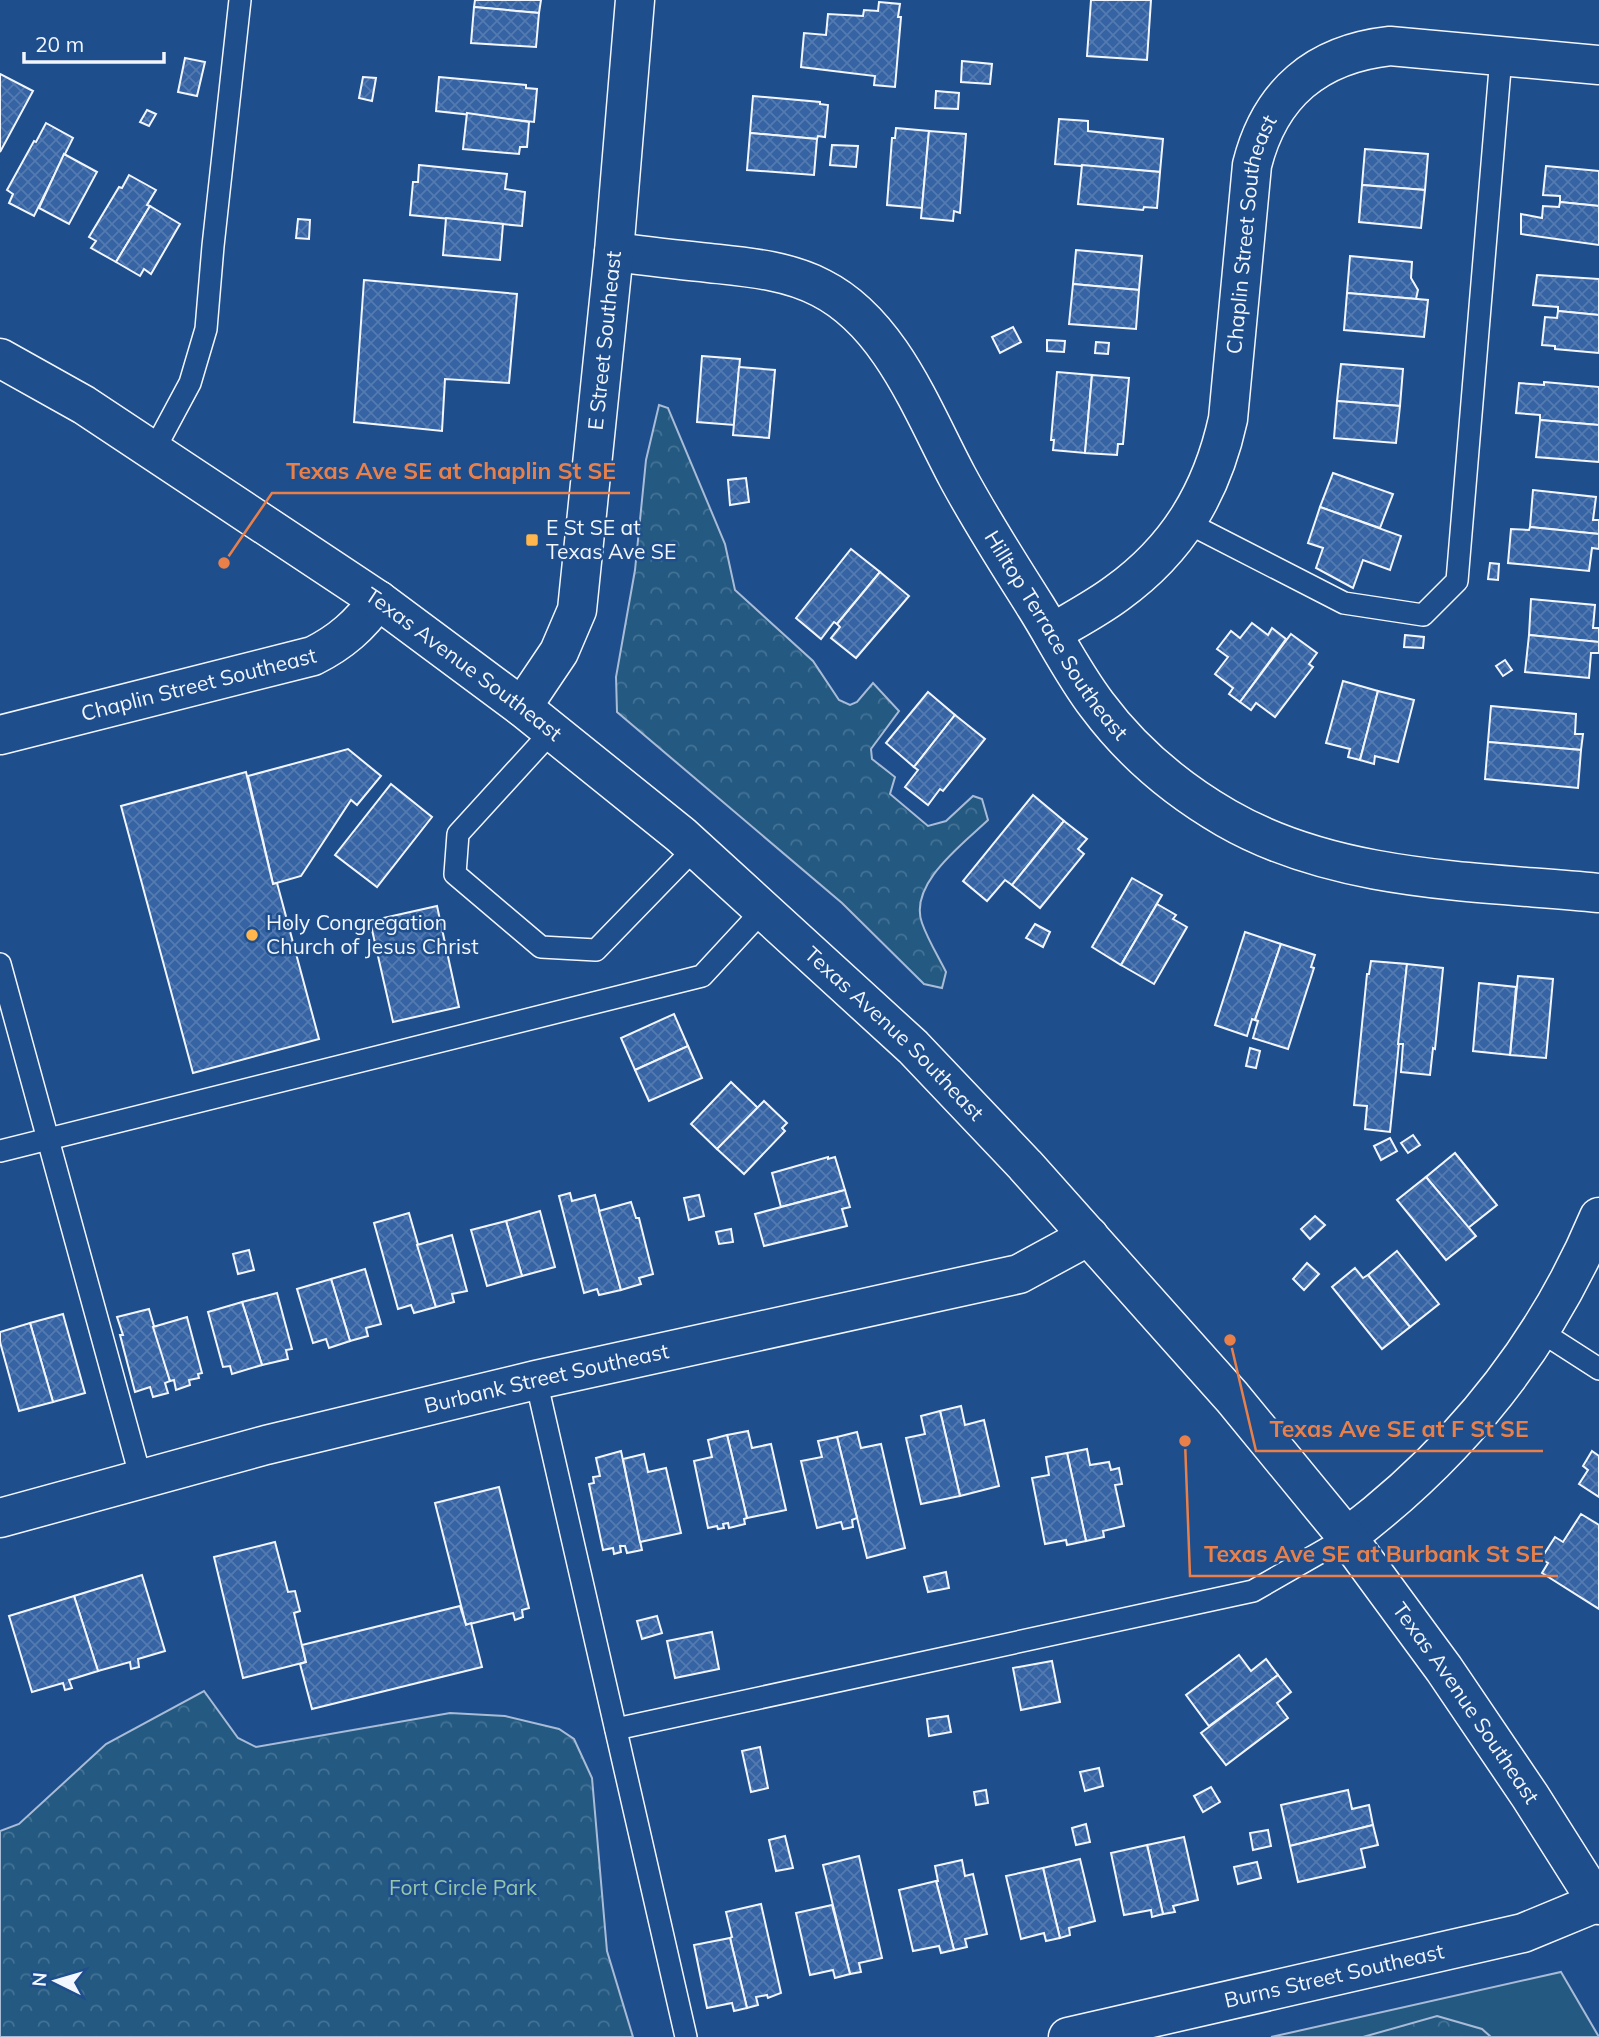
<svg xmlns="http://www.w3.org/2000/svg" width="1599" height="2037" font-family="Mulish,sans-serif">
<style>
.green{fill:#245a82;stroke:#a8bbd7;stroke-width:2}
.forest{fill:url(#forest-crowns);stroke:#a8bbd7;stroke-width:2}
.building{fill:url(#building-cross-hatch);stroke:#f2f6ff;stroke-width:2}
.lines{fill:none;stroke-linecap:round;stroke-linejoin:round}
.lane-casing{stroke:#f2f6ff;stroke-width:24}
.street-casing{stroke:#f2f6ff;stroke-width:41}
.secondary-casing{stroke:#f2f6ff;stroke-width:41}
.lane{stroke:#1f4e8c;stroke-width:21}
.street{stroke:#1f4e8c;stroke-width:38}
.secondary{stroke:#1f4e8c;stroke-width:38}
.poi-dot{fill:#ffb74d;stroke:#1f4e8c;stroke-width:2.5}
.labels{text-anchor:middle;stroke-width:5;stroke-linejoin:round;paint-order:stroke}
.street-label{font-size:21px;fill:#f2f6ff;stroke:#1f4e8c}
.poi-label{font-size:21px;fill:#f2f6ff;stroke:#1f4e8c;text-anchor:start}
.park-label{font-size:21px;fill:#97c8a6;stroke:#1f4e8c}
.leader{fill:none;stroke:#ea8049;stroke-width:2.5}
.callout-dot{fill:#ea8049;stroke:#1f4e8c;stroke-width:2.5}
.callout-label{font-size:23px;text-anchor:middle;font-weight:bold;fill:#ea8049;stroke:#1f4e8c;stroke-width:5;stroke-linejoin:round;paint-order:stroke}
</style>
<defs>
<pattern id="forest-crowns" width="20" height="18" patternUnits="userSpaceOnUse" patternTransform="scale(1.75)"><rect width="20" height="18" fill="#245a82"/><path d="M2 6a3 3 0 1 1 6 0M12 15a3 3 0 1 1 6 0" fill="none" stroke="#447295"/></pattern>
<pattern id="building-cross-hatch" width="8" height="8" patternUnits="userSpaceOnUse" patternTransform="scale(1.75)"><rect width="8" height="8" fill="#3563a3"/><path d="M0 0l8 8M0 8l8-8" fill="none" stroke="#537ab1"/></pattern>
</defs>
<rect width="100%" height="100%" fill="#1f4e8c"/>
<!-- green -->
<polygon class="green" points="1561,1972 1599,2037 1271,2037"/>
<!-- forest -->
<g class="forest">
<path d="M659,405L668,408L725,544L735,590L813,661L839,700L850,705L857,702L873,683L899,711L871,749L872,759L895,777L890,794L928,826L946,821L973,796L982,799L988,820C963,844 908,884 922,923C928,940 938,956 946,972L942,988L924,984L842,903L617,712L616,677L635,570L646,460Z"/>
<polygon points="204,1691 238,1738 256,1747 450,1713 505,1716 559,1729 574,1739 592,1778 607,1951 633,2037 0,2037 0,1831 19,1824 106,1744"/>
<polygon points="1437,2016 1482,2029 1491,2037 1363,2037"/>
</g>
<!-- building -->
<g class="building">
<polygon points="475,0 541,0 539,13 474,7"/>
<polygon points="1091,0 1151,0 1147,60 1087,56"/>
<polygon points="879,2 900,4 898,17 901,17 895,87 874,85 875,76 801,67 804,33 826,35 828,14 863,16 864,10 878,11"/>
<polygon points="474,7 539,13 536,47 471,43"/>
<polygon points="185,58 205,62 197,96 178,92"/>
<polygon points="962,61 992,64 990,84 961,82"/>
<polygon points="0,74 33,91 0,152"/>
<polygon points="363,77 376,78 372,101 359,98"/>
<polygon points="439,77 526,85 526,88 537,89 534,122 436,111"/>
<polygon points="936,91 959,93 958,109 935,108"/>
<polygon points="753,96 820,102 820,104 828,105 825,137 818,136 817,139 750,133"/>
<polygon points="147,110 156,114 149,126 140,122"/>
<polygon points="467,113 529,122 527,147 520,147 519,154 463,149"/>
<polygon points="1059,119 1088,121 1088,131 1163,139 1160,172 1055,164"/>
<polygon points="46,123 73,138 34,216 9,203 13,194 7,190 34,141 36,142"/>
<polygon points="896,128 929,131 922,208 887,205 892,138 895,138"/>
<polygon points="929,131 966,134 960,213 954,211 953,221 921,218"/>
<polygon points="750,133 817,139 814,175 747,170"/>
<polygon points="832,145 858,146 856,167 830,165"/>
<polygon points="1365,149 1428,154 1425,190 1362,185"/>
<polygon points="64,154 97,172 69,224 39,208"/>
<polygon points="419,165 507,174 505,189 525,192 522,226 410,215 413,182 418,182"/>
<polygon points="1082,165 1160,172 1157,208 1144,207 1143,210 1078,204"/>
<polygon points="1546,166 1599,171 1599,206 1560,202 1560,196 1543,195"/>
<polygon points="129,175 156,190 147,205 150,206 116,262 91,248 96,241 89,237 119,187 122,188"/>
<polygon points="1362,185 1425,190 1421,228 1359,222"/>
<polygon points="1560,202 1599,206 1599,245 1521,234 1521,214 1542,218 1543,206 1559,207"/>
<polygon points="150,206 180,224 151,274 144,269 140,276 116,262"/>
<polygon points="446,218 503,224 500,260 443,255"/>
<polygon points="298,219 310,220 309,239 296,238"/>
<polygon points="1076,250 1142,256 1139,290 1073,284"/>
<polygon points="1350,256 1412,262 1411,278 1418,290 1416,299 1347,293"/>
<polygon points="1537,275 1599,279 1599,315 1558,311 1558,307 1533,305"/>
<polygon points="364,280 517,294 509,383 445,379 442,431 354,422"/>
<polygon points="1073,284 1139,290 1136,329 1069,324"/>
<polygon points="1347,293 1428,300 1424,337 1344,330"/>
<polygon points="1558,311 1599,315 1599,353 1555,349 1555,346 1542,345 1545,317 1557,318"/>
<polygon points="1013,327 1021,342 1000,353 992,337"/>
<polygon points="1047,340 1065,341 1064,352 1047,351"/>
<polygon points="1096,342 1109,343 1108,354 1095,353"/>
<polygon points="702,356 740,359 734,425 697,422"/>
<polygon points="1341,364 1403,369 1400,406 1337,401"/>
<polygon points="739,367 775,370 769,438 733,435"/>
<polygon points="1057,372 1092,375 1085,453 1053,450 1054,440 1051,440"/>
<polygon points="1092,375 1129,378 1123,444 1118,444 1117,455 1085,453"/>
<polygon points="1544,382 1599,387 1599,425 1540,420 1540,415 1516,413 1519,383 1544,385"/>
<polygon points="1337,401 1400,406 1396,443 1334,438"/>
<polygon points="1540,420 1599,425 1599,462 1536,457"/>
<polygon points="1333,473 1393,494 1380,528 1320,507"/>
<polygon points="746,478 749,502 730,505 728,480"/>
<polygon points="1533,490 1596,497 1593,520 1599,520 1599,534 1530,527"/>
<polygon points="1320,507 1401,536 1390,570 1363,560 1353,588 1316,568 1323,548 1308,543"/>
<polygon points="1530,527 1599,534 1599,549 1592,548 1589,571 1508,563 1511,529 1529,530"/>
<polygon points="851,549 880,572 837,624 834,622 821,639 796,618"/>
<polygon points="1490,563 1499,564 1498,580 1488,579"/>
<polygon points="880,572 909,596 856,658 831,638 840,627 837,624"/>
<polygon points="1531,599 1595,605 1593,628 1599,628 1599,642 1529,635"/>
<polygon points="1252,623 1268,635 1272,628 1286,639 1240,702 1229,694 1233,688 1215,674 1228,657 1217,649 1231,631 1240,638"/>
<polygon points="1291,634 1317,653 1309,664 1313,667 1275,717 1256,703 1251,710 1240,702"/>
<polygon points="1405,635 1424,637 1423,648 1404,647"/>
<polygon points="1529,635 1599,642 1599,653 1591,653 1589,678 1525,672"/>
<polygon points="1505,660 1512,670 1503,676 1496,666"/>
<polygon points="1343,681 1378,691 1360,760 1348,757 1350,749 1326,743"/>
<polygon points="1378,691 1414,700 1398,762 1375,756 1374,764 1360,760"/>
<polygon points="928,692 955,715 914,767 886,743"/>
<polygon points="1491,706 1576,714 1575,734 1583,734 1581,750 1488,742"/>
<polygon points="955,715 985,739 943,791 940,789 928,805 905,787 918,770 914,767"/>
<polygon points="1488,742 1581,750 1578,788 1485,779"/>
<polygon points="348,749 381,776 357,805 351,800 301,876 273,884 248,776"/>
<polygon points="246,772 273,884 277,883 319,1039 193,1073 121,806"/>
<polygon points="391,784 432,817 377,887 335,855"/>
<polygon points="1033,795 1064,821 1012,885 1005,880 987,901 963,881"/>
<polygon points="1064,821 1087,839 1078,849 1084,854 1040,908 1012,885"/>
<polygon points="1132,878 1162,895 1121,965 1092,947"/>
<polygon points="1157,904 1176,915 1173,919 1187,927 1154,984 1121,965"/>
<polygon points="437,906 459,1007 393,1022 370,921"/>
<polygon points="1035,924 1050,932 1043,947 1026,938"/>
<polygon points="1245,932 1281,944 1255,1020 1252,1019 1247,1036 1215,1025"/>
<polygon points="1281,944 1315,955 1311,967 1314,968 1288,1049 1253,1038 1258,1021 1255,1020"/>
<polygon points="1371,961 1407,964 1390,1132 1365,1129 1367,1106 1354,1105 1367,974 1369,974"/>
<polygon points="1407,964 1443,968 1435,1049 1433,1048 1430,1075 1401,1072 1403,1044 1398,1044"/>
<polygon points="1518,976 1553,979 1546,1058 1510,1055"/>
<polygon points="1479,983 1516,987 1510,1055 1473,1051"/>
<polygon points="674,1014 688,1046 635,1070 621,1038"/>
<polygon points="688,1046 702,1078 649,1101 635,1070"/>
<polygon points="1250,1048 1260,1051 1256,1068 1246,1066"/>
<polygon points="731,1082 758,1108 717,1149 691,1124"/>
<polygon points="764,1101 787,1123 782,1128 785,1131 744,1174 717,1149"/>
<polygon points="1413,1135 1420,1145 1408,1153 1401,1143"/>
<polygon points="1390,1138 1397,1151 1381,1160 1374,1146"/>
<polygon points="1455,1153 1497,1205 1468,1228 1426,1177"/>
<polygon points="828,1157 828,1159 835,1157 845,1190 781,1207 772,1173"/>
<polygon points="1426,1177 1476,1236 1446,1260 1397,1200"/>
<polygon points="845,1190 850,1207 842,1209 847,1226 764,1246 755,1214"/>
<polygon points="570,1193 572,1201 595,1195 621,1290 599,1295 597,1289 584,1293 559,1196"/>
<polygon points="699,1195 704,1216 689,1220 684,1198"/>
<polygon points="631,1202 636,1218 639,1218 653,1274 639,1278 641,1284 621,1290 599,1211"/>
<polygon points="540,1211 555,1267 522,1276 506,1221"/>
<polygon points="409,1213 436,1307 414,1313 411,1305 398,1309 374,1223"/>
<polygon points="1315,1216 1325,1225 1310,1239 1301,1229"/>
<polygon points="506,1221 522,1276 487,1286 471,1230"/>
<polygon points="731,1229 733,1242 719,1244 716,1232"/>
<polygon points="452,1235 467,1291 452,1294 454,1302 436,1307 417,1245"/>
<polygon points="249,1250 254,1270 238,1274 233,1254"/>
<polygon points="1397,1251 1439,1304 1410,1327 1368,1275"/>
<polygon points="1307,1263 1319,1274 1304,1290 1293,1279"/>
<polygon points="1355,1268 1363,1278 1368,1275 1410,1327 1382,1349 1332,1287"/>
<polygon points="365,1269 381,1324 366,1328 368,1336 350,1341 331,1279"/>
<polygon points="331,1279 350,1341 329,1348 326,1339 313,1343 297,1289"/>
<polygon points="277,1293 292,1349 286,1350 288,1359 262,1365 242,1302"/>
<polygon points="242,1302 262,1365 232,1374 230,1366 223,1367 208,1312"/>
<polygon points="149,1309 170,1381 165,1383 168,1393 153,1397 150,1387 135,1392 120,1335 123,1335 117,1317"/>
<polygon points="63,1314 85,1393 53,1402 30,1323"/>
<polygon points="187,1317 202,1373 198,1374 199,1378 189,1380 190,1385 176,1390 174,1380 170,1381 153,1327"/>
<polygon points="30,1323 53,1402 19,1411 0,1342 0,1332"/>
<polygon points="961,1406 965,1425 984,1420 999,1486 960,1496 940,1411"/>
<polygon points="940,1411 960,1496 921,1504 906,1438 925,1434 921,1416"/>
<polygon points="748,1431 752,1448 771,1444 786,1510 747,1518 727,1435"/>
<polygon points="857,1432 861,1448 881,1444 905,1548 867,1558 837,1437"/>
<polygon points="727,1435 747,1518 744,1519 745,1524 729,1528 728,1523 723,1524 724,1528 718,1529 717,1526 708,1528 694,1461 712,1457 708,1440"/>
<polygon points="837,1437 857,1518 852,1520 853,1527 843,1529 841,1522 817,1528 801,1461 822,1457 818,1441"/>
<polygon points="1087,1449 1090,1465 1109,1462 1111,1470 1119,1468 1122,1484 1115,1485 1124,1526 1103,1531 1104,1537 1086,1541 1067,1453"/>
<polygon points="621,1451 642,1550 627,1553 625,1546 620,1546 621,1552 614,1554 613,1548 603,1550 589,1484 594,1483 593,1477 600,1476 596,1458"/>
<polygon points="1592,1451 1599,1456 1599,1497 1579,1484 1588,1470 1583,1466"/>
<polygon points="1067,1453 1086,1541 1067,1545 1066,1540 1045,1544 1032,1478 1049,1475 1046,1457"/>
<polygon points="644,1454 648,1472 666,1468 681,1533 640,1542 623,1459"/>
<polygon points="499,1487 529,1608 522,1610 523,1617 515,1620 513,1613 466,1625 435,1503"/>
<polygon points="1581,1514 1599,1525 1599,1609 1542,1573 1548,1563 1541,1559 1555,1537 1563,1542"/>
<polygon points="275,1542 288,1592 295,1591 300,1611 294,1613 306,1662 243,1678 214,1557"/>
<polygon points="946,1572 949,1588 928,1592 924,1577"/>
<polygon points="142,1575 165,1651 138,1659 139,1667 131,1669 130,1662 98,1671 74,1596"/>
<polygon points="74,1596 98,1671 69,1680 72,1688 65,1690 63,1683 32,1692 9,1616"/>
<polygon points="460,1606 466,1625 471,1623 482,1667 312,1709 300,1664 306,1662 302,1645"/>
<polygon points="657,1616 662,1633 642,1639 637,1621"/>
<polygon points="712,1632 719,1669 675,1678 667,1641"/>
<polygon points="1239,1655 1251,1671 1266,1659 1278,1675 1209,1726 1186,1695"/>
<polygon points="1052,1661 1060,1702 1021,1710 1013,1668"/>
<polygon points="1278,1675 1291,1692 1277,1703 1288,1718 1226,1765 1201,1733"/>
<polygon points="948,1716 951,1732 929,1736 927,1719"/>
<polygon points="760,1747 768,1788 751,1792 742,1751"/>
<polygon points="1099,1768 1103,1786 1085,1791 1080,1772"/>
<polygon points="1211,1787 1220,1802 1203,1812 1194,1796"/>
<polygon points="986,1790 988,1803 976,1805 974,1792"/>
<polygon points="1348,1790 1352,1809 1369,1805 1373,1825 1290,1846 1281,1805"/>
<polygon points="1086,1824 1090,1842 1076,1845 1072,1828"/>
<polygon points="1373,1825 1378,1845 1361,1849 1365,1867 1298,1882 1290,1846"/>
<polygon points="1268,1830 1271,1846 1253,1850 1250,1833"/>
<polygon points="785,1836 793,1868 776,1871 769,1840"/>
<polygon points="1184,1837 1198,1900 1173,1906 1175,1912 1163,1914 1147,1845"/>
<polygon points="1147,1845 1163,1914 1152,1917 1151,1910 1124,1915 1111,1853"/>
<polygon points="859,1856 882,1958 859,1963 861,1972 850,1974 823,1865"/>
<polygon points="1080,1859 1095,1921 1069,1928 1070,1935 1060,1938 1043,1868"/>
<polygon points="962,1860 965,1876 973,1874 987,1934 965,1939 967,1947 954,1950 936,1881 938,1881 935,1866"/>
<polygon points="1257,1862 1261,1878 1238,1884 1234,1867"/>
<polygon points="1043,1868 1060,1938 1046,1941 1044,1933 1021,1939 1006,1876"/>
<polygon points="936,1881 954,1950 941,1953 939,1946 913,1951 899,1890"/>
<polygon points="761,1904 781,1993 768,1998 767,1995 756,1997 758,2005 747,2008 730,1938 732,1937 726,1912"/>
<polygon points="832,1905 850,1974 835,1978 833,1970 810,1975 796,1913"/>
<polygon points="730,1938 747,2008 734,2011 732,2003 707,2008 694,1945"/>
</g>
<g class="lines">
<defs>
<g id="lane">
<polyline points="153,452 190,383 206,329 213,246 240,0"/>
<polyline points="1188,523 1344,603 1423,615 1457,581 1501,57"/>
<polyline points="552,731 458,834 455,874 541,947 596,950 695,848"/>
<polyline points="0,964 141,1479"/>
<polyline points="0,1151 702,976 764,909"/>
<polyline points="1540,1331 1599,1369"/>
<polyline points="536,1380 686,2037"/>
<polyline points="616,1729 1253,1591 1347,1537"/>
</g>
<g id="street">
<path id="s1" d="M614,252C646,256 677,260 709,263C746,267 787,270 821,288C890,323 922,410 957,476C981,521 1009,564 1036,607C1056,639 1074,675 1097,705C1132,752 1176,789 1226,818C1337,882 1475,881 1599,893"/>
<path id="s2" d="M1052,633C1074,620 1097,608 1117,593C1178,549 1212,492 1228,419L1252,165C1270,93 1317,54 1390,46L1599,65"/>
<path id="s3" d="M0,735L313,656C341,642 360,625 378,600"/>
<path id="s4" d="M0,1518L266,1445L536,1380L1019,1274L1089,1236"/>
<path d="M1347,1537C1458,1453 1545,1346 1599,1217"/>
<path id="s5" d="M1068,2037L1523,1933L1598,1902"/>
</g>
<g id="secondary">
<path id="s6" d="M0,358L84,405L378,600L522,707L681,835L913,1047L1025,1165L1232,1397L1347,1537L1444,1669L1530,1796L1599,1905"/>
<path id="s7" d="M522,707L559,652L577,610L614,252L635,0"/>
</g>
</defs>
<!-- lane casing -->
<use href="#lane" class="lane-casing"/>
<!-- street casing -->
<use href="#street" class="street-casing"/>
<!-- secondary casing -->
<use href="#secondary" class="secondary-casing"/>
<!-- lane -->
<use href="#lane" class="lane"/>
<!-- street -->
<use href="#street" class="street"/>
<!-- secondary -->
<use href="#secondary" class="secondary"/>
</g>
<!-- markers -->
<g class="poi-dot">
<rect x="525" y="533" width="14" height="14" rx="3.5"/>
<circle cx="252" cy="935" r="7"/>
</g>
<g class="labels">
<!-- street labels -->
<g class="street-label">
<text dy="7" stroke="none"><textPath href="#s2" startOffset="474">Chaplin Street Southeast</textPath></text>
<text dy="7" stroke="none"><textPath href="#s7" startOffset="383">E Street Southeast</textPath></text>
<text dy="7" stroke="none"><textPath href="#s1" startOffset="635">Hilltop Terrace Southeast</textPath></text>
<text dy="7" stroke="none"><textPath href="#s6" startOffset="556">Texas Avenue Southeast</textPath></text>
<text dy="7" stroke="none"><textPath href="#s3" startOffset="205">Chaplin Street Southeast</textPath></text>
<text dy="7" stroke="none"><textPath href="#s6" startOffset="1124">Texas Avenue Southeast</textPath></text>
<text dy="7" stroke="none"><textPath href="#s4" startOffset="564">Burbank Street Southeast</textPath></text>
<text dy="7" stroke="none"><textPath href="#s6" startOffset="2006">Texas Avenue Southeast</textPath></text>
<text dy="7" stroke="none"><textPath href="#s5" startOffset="273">Burns Street Southeast</textPath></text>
</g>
<!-- poi labels -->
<g class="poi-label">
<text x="546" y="535">E St SE at<tspan x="546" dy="24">Texas Ave SE</tspan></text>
<text x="266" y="930">Holy Congregation<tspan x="266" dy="24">Church of Jesus Christ</tspan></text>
</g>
<!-- park labels -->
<g class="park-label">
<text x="463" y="1895">Fort Circle Park</text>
</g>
</g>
<!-- callouts -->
<path class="leader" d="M224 563L272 493H630M1230 1340L1256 1451H1543M1185 1441L1190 1576H1558"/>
<g class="callout-dot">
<circle cx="224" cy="563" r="7"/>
<circle cx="1230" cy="1340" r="7"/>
<circle cx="1185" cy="1441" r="7"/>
</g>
<g class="callout-label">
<text x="451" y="479">Texas Ave SE at Chaplin St SE</text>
<text x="1399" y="1437">Texas Ave SE at F St SE</text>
<text x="1374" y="1562">Texas Ave SE at Burbank St SE</text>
</g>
<!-- north arrow -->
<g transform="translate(56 1981) rotate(275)" stroke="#1f4e8c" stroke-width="5" paint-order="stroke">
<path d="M0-5L12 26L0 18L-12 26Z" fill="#f2f6ff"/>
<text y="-10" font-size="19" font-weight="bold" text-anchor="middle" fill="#f2f6ff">N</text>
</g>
<!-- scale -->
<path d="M24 52v10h140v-10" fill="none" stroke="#f2f6ff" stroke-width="3.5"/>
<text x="35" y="52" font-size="21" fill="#f2f6ff" stroke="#1f4e8c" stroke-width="5" paint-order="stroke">20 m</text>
</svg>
